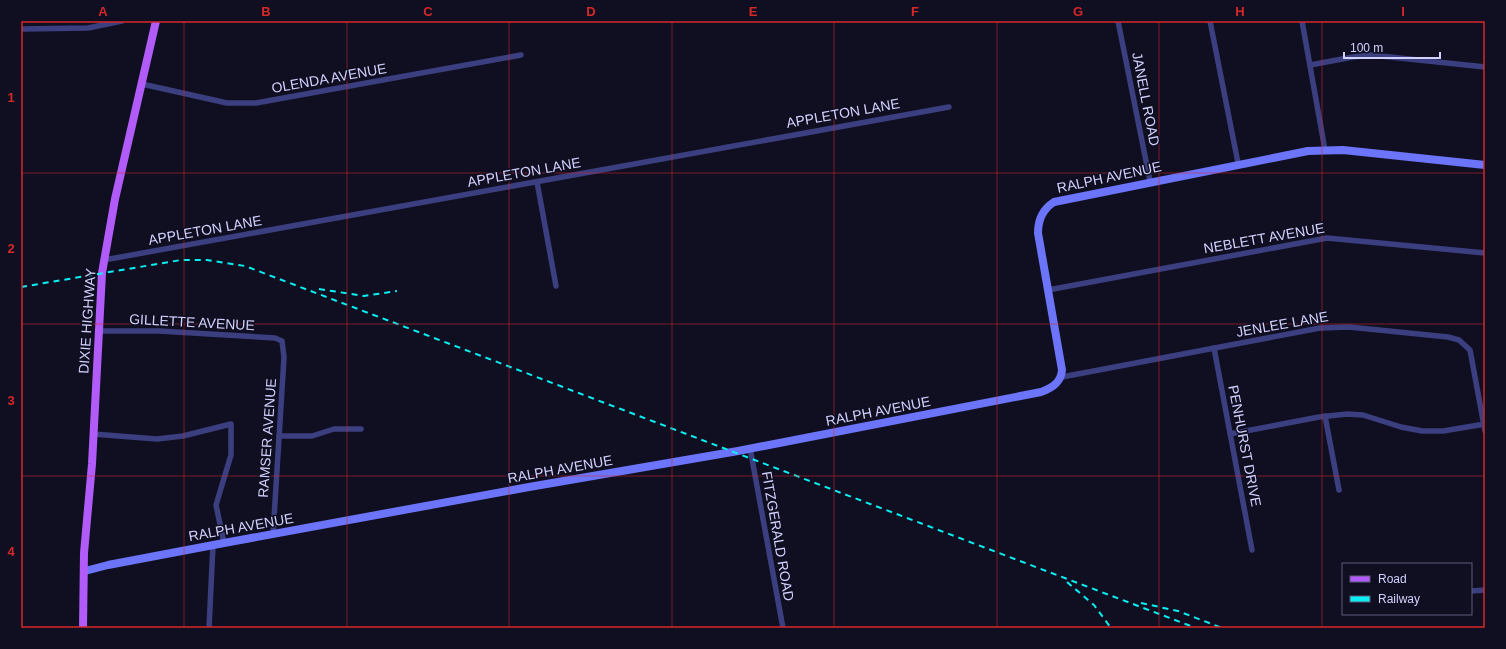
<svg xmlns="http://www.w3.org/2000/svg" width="1506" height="649" font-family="Arial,sans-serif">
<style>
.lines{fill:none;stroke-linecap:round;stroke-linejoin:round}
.street{stroke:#3b3f80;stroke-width:5.5}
.secondary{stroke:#6c75fa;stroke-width:8}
.primary{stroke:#b15cf9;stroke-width:8}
.rail{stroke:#08f0f2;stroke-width:2;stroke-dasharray:6 5;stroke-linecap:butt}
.grid{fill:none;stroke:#d62828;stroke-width:1;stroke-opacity:0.55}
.labels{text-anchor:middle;stroke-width:3;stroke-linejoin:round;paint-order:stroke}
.street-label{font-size:14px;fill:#d2d1fd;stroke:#100f22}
.neatline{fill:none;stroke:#d62828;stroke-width:1.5}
.grid-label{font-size:13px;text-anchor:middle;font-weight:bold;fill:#d62828}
</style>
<rect width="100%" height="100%" fill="#100f22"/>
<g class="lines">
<!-- street -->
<g class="street">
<polyline points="1118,21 1150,181"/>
<polyline points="1210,21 1238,163"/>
<polyline points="1302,21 1325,150"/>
<polyline points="21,29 88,28 122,21"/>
<polyline points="1310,65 1353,57 1371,55 1485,67"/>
<polyline points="142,84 227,103 256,103 521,55"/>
<polyline points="537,182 556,286"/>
<polyline points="104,260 949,107"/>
<polyline points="1048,290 1327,238 1485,253"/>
<polyline points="98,331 159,331 275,338 282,341 284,357 273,535"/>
<polyline points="1214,348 1252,550"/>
<polyline points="1062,377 1320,328 1349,327 1448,337 1459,340 1470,350 1485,431"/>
<polyline points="1325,416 1339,490"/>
<polyline points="93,434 157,439 183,436 231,424 231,455 216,505 224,543"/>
<polyline points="1230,434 1319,417 1347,414 1363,415 1401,427 1422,431 1443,431 1485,424"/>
<polyline points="279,436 312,436 334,429 361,429"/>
<polyline points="750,448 783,628"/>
<polyline points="1471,591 1485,590"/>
<polyline points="209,628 213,545"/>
</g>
<!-- secondary -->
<path class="secondary" d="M85,571L108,565L224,543L529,487L738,451L1041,392C1053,388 1061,382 1062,370L1038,233C1038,219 1043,209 1054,202L1308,151L1343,150L1485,165"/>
<!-- primary -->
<polyline class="primary" points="83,628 84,553 92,464 102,273 115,199 156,21"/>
<!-- rail -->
<g class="rail">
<polyline points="21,287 181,260 207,260 245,266 1196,628"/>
<polyline points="319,289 364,296 397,291"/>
<polyline points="1067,582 1094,605 1111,628"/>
<polyline points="1141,603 1178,611 1222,628"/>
</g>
</g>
<!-- grid -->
<path class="grid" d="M184,21V628M347,21V628M509,21V628M672,21V628M834,21V628M997,21V628M1159,21V628M1322,21V628M21,173H1485M21,324H1485M21,476H1485"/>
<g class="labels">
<!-- street labels -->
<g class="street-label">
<text transform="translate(329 78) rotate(-10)" y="5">OLENDA AVENUE</text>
<text transform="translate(1146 99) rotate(79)" y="5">JANELL ROAD</text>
<text transform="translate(843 113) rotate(-10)" y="5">APPLETON LANE</text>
<text transform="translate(524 172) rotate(-10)" y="5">APPLETON LANE</text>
<text transform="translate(1109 177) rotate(-12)" y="5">RALPH AVENUE</text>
<text transform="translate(205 230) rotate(-10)" y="5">APPLETON LANE</text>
<text transform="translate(1264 238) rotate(-10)" y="5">NEBLETT AVENUE</text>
<text transform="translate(87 321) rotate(-86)" y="5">DIXIE HIGHWAY</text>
<text transform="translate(192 322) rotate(3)" y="5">GILLETTE AVENUE</text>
<text transform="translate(1282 324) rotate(-10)" y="5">JENLEE LANE</text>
<text transform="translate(878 411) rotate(-11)" y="5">RALPH AVENUE</text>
<text transform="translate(267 438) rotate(-86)" y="5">RAMSER AVENUE</text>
<text transform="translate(1245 446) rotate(79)" y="5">PENHURST DRIVE</text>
<text transform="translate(560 469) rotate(-10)" y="5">RALPH AVENUE</text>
<text transform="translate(241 527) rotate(-10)" y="5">RALPH AVENUE</text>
<text transform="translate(778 536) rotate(80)" y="5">FITZGERALD ROAD</text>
</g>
</g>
<!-- border -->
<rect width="1506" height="649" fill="none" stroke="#100f22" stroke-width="44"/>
<!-- legend -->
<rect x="1342" y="563" width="130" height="52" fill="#100f22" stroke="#5e5d7a"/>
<rect x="1350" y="576" width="20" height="6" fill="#b15cf9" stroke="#5e5d7a"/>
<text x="1378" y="583" font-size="12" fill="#d2d1fd">Road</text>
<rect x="1350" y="596" width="20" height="6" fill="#08f0f2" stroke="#5e5d7a"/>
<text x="1378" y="603" font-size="12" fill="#d2d1fd">Railway</text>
<!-- scale -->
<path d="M1344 52v6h96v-6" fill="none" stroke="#d2d1fd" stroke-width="2"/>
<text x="1350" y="52" font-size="12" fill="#d2d1fd" stroke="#100f22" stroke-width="3" paint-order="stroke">100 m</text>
<rect x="22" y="22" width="1462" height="605" class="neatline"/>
<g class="grid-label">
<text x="103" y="16">A</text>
<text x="266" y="16">B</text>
<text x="428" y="16">C</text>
<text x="591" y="16">D</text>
<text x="753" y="16">E</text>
<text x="915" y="16">F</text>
<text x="1078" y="16">G</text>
<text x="1240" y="16">H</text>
<text x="1403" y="16">I</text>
<text x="11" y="102">1</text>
<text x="11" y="253">2</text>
<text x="11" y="405">3</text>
<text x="11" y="556">4</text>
</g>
</svg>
